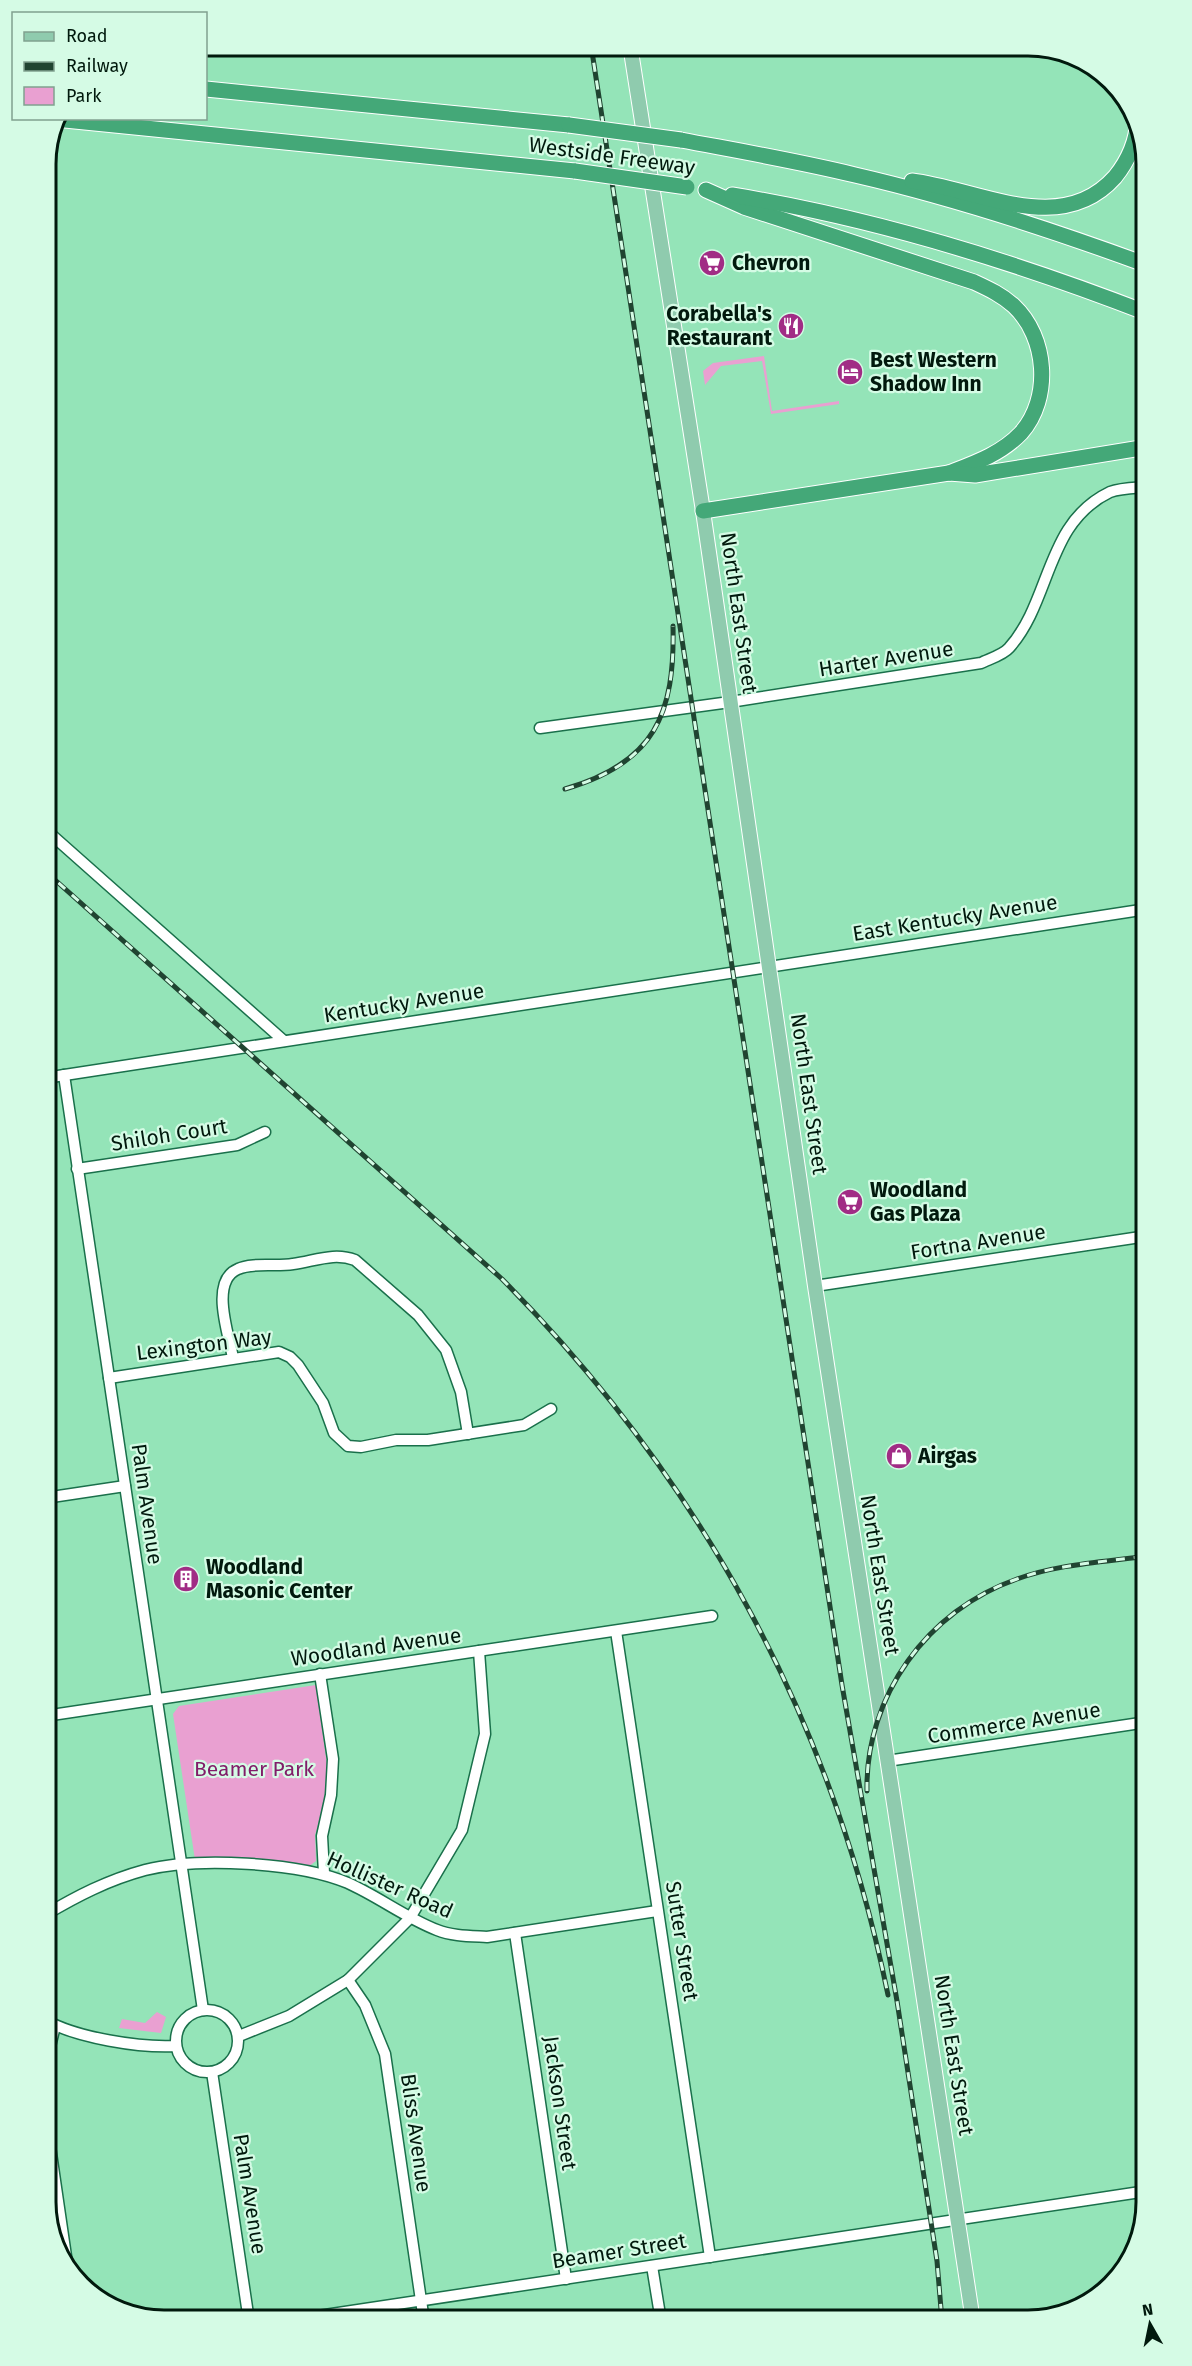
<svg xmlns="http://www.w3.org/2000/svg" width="1192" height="2366" font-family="'Fira Sans',sans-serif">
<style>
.green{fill:#e9a0d1}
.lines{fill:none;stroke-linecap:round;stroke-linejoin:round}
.minor-casing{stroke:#1a704b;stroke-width:13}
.major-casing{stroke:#fff;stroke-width:16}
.highway-casing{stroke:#fff;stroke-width:17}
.minor{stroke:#fff;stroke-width:10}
.major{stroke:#8fcbae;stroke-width:14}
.highway{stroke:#44a878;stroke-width:15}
.rail-casing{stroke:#204431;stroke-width:5}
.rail{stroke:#d5fbe5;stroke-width:3;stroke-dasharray:9;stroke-linecap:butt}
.highway-bridge-casing{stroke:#fff;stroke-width:17;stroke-linecap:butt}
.highway-bridge{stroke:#44a878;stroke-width:15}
.labels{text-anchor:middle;stroke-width:4.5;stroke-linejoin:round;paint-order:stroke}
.street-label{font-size:21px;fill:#01190d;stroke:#d5fbe5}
.poi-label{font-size:21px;font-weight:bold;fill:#01190d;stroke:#d5fbe5;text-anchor:start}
.park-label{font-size:21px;fill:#811d69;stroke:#d5fbe5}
.rim{fill:none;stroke:#01190d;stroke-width:3}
</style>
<rect width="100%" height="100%" fill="#94e4b8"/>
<!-- green -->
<g class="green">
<polygon points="764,356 772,411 839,401 839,404 771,414 762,361 721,366 705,385 703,371 713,363"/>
<polygon points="316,1685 327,1765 324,1803 315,1835 316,1861 308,1867 195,1860 173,1714 179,1706"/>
<polygon points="157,2012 166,2017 161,2033 119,2028 122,2019 145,2023"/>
</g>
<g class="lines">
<defs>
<g id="minor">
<path d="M540,728L730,702L981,663C989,659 1003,655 1009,648C1052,600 1045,523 1110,492C1121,488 1136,488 1147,487"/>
<polyline points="45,829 284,1041"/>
<polyline points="64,1075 203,2010"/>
<polyline points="45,1078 1147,909"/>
<polyline points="77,1169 237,1145 265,1132"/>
<polyline points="815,1286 1147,1236"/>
<path d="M233,1358C229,1335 209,1281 238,1269C253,1262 276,1267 293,1264C315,1261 334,1252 355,1260L418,1315L446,1350L461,1392L468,1434"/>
<polyline points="109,1378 279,1352 290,1357 298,1365 323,1403 334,1433 348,1446 361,1447 396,1440 428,1440 524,1425 551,1409"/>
<polyline points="45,1498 125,1486"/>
<polyline points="616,1631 710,2257"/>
<polyline points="320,1674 333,1759 331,1795 322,1836 324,1873"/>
<polyline points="45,1716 712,1616"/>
<polyline points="887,1761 1147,1722"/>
<path d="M45,1915C77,1896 108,1880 145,1870C197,1857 298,1862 348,1883C379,1897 406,1918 437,1930C452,1936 470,1936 487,1937L657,1911"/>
<polyline points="515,1933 566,2279"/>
<polyline points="348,1980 365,2005 385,2054 424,2321"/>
<circle cx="207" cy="2041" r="31"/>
<path d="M45,2020C77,2038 140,2048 176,2046"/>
<polyline points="239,2036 289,2016 348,1980 410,1918 462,1830 485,1734 479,1651"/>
<polyline points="45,2067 55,2026"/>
<polyline points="212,2072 249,2321"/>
<polyline points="45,2112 67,2263"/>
<polyline points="652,2266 661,2321"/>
<polyline points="285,2321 1147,2191"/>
</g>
<polyline id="major" points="630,45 703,511 815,1286 973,2321"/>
<g id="highway">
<polyline points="206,89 569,125"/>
<polyline points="55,119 575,171"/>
<path d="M681,140C739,151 798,161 855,175C955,198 1052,230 1147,265"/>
<path d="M912,181C978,189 1061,238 1115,177C1128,161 1137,140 1138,119"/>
<path d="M706,190L744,207L974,282C989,289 1002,295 1014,306C1047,337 1052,398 1021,433C1001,454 975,463 949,473"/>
<path d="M732,195C873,218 1013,261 1147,313"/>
<polyline points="703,511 949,473 975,475 1147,447"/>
</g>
</defs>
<!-- minor casing -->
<use href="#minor" class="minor-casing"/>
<!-- major casing -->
<use href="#major" class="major-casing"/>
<!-- highway casing -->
<use href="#highway" class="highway-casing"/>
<!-- minor -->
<use href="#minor" class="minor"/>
<!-- major -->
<use href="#major" class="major"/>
<!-- highway -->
<use href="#highway" class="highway"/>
<defs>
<g id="rail">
<polyline points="591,45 842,1685 897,2001 937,2261 942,2321"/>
<path d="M565,789C655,763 675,714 673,626"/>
<path d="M45,871L502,1279C700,1479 832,1719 888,1995"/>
<path d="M867,1791C865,1696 928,1610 1017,1579C1058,1564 1104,1562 1147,1556"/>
</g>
</defs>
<!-- rail casing -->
<use href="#rail" class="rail-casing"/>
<!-- rail -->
<use href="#rail" class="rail"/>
<defs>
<g id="highway-bridge">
<polyline points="569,125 681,140"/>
<polyline points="575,171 687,187"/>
</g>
</defs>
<!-- highway-bridge casing -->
<use href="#highway-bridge" class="highway-bridge-casing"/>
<!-- highway-bridge -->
<use href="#highway-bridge" class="highway-bridge"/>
</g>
<!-- icons -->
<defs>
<symbol id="supermarket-disc" viewBox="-11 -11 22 22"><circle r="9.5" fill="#a12c85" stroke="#d5fbe5"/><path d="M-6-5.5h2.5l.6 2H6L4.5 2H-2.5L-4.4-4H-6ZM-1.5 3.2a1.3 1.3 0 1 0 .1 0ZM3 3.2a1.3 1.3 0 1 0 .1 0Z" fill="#fff"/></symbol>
<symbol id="restaurant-disc" viewBox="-11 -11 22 22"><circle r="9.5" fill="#a12c85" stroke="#d5fbe5"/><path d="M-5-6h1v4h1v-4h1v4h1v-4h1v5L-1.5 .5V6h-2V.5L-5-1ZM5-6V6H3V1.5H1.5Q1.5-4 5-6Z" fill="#fff"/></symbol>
<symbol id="hotel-disc" viewBox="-11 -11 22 22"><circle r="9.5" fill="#a12c85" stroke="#d5fbe5"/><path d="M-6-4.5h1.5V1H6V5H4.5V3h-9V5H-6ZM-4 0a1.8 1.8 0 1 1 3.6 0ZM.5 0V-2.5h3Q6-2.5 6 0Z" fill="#fff"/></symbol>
<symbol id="shop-disc" viewBox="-11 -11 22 22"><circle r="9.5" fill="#a12c85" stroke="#d5fbe5"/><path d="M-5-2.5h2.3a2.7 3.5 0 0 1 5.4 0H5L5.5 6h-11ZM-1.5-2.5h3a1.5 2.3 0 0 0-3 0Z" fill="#fff"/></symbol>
<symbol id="building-disc" viewBox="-11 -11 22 22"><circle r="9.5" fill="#a12c85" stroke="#d5fbe5"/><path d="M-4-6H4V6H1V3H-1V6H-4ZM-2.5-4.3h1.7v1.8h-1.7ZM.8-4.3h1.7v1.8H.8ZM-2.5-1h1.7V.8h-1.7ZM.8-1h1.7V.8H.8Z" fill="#fff"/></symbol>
</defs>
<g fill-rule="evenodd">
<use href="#supermarket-disc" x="697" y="248" width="30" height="30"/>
<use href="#restaurant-disc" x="776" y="311" width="30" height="30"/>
<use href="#hotel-disc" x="835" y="357" width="30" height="30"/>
<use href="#supermarket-disc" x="835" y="1187" width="30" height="30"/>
<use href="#shop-disc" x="884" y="1441" width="30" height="30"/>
<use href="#building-disc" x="171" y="1564" width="30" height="30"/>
</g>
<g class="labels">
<!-- street labels -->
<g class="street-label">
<text transform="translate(612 156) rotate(8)" y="7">Westside Freeway</text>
<text transform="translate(739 613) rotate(82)" y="7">North East Street</text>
<text transform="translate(886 659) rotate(-9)" y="7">Harter Avenue</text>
<text transform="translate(955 918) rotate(-9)" y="7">East Kentucky Avenue</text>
<text transform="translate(404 1003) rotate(-9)" y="7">Kentucky Avenue</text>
<text transform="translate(809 1094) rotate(82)" y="7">North East Street</text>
<text transform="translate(169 1135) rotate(-9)" y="7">Shiloh Court</text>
<text transform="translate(978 1242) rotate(-9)" y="7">Fortna Avenue</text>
<text transform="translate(204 1345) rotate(-7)" y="7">Lexington Way</text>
<text transform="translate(147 1504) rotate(82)" y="7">Palm Avenue</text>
<text transform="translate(880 1575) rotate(81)" y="7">North East Street</text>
<text transform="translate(376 1647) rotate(-8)" y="7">Woodland Avenue</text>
<text transform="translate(1014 1723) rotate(-9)" y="7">Commerce Avenue</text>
<text transform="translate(390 1885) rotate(24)" y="7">Hollister Road</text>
<text transform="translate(682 1941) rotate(81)" y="7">Sutter Street</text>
<text transform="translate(954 2055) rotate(81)" y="7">North East Street</text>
<text transform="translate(560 2103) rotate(82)" y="7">Jackson Street</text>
<text transform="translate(416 2133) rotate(82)" y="7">Bliss Avenue</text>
<text transform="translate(250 2194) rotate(81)" y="7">Palm Avenue</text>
<text transform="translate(619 2251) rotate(-9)" y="7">Beamer Street</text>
</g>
<!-- poi labels -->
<g class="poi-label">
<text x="732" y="270">Chevron</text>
<text x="772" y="321" text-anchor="end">Corabella's<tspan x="772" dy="24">Restaurant</tspan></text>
<text x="870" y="367">Best Western<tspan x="870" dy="24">Shadow Inn</tspan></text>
<text x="870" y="1197">Woodland<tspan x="870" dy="24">Gas Plaza</tspan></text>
<text x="918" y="1463">Airgas</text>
<text x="206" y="1574">Woodland<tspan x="206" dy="24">Masonic Center</tspan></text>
</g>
<!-- park labels -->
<g class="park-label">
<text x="254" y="1776">Beamer Park</text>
</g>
</g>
<!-- crop -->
<path d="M0 0H1192V2366H0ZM164 56H1028A108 108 0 0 1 1136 164V2202A108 108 0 0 1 1028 2310H164A108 108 0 0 1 56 2202V164A108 108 0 0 1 164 56Z" fill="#d5fbe5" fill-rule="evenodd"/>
<path class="rim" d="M164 56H1028A108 108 0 0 1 1136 164V2202A108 108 0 0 1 1028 2310H164A108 108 0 0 1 56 2202V164A108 108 0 0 1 164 56Z"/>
<!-- legend -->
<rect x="12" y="12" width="195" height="108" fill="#d5fbe5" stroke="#80a18f" stroke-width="1.5"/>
<rect x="24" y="32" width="30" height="9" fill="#8fcbae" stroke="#80a18f" stroke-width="1.5"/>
<text x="66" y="42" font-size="18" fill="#01190d">Road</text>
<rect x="24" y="62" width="30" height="9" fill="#204431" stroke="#80a18f" stroke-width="1.5"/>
<text x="66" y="72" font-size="18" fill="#01190d">Railway</text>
<rect x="24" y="87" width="30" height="18" fill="#e9a0d1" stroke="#80a18f" stroke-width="1.5"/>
<text x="66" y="102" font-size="18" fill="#01190d">Park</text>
<!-- north arrow -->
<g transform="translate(1150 2324) rotate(351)" stroke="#d5fbe5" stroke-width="4.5" paint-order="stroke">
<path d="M0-4.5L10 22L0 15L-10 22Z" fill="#01190d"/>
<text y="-9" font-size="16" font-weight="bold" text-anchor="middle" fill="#01190d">N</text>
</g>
</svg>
